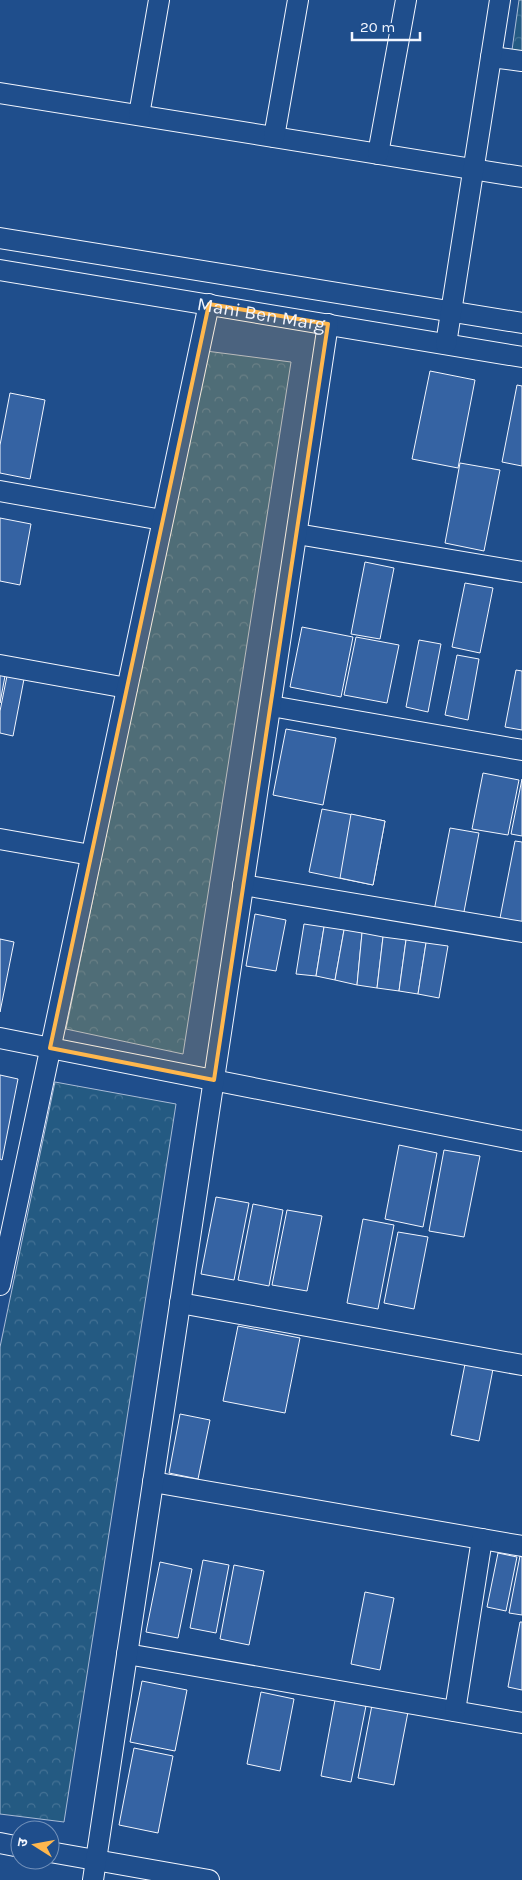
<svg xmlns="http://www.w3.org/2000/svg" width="522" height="1880" font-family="Karla,'Noto Sans Devanagari',sans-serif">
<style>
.forest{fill:url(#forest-crowns);stroke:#a8bbd7}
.building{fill:#3563a3;stroke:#f2f6ff}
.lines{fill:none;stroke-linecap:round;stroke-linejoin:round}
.minor-casing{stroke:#f2f6ff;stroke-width:22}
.minor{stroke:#1f4e8c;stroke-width:20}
.marked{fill:#ffb74d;fill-opacity:0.2;stroke:#ffb74d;stroke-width:4;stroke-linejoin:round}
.labels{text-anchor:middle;stroke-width:4;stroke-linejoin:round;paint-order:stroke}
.street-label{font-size:19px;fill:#f2f6ff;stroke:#1f4e8c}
</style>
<defs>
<pattern id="forest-crowns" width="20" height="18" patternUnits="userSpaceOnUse" patternTransform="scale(1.25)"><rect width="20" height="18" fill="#245a82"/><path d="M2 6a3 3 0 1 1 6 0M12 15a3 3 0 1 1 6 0" fill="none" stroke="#447295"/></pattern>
</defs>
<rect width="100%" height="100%" fill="#1f4e8c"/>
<!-- forest -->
<g class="forest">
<polygon points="519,0 522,0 522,52 512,50"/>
<polygon points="206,351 291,362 183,1054 66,1029"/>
<polygon points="55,1082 176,1104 64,1822 0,1814 0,1347"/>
</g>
<!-- building -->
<g class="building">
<polygon points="430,371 475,380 458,468 412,459"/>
<polygon points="517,385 522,386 522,466 502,462"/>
<polygon points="10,393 45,400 30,479 0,473 0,445"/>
<polygon points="460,463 500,470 484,551 445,543"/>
<polygon points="0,518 31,524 20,585 0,581"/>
<polygon points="365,562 394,568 380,639 351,634"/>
<polygon points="465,583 493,588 480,653 452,647"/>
<polygon points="302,627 353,637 341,697 290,687"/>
<polygon points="356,637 399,645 387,703 344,695"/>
<polygon points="419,640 441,644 428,712 406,707"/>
<polygon points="457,655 479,659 468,720 445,715"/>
<polygon points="516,670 522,671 522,730 505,727"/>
<polygon points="0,675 5,676 0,703"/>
<polygon points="7,676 24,679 13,736 0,733 0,711"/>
<polygon points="286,729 336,738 323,805 273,795"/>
<polygon points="483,773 519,780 508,835 472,829"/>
<polygon points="522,779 522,836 511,834"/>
<polygon points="322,809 385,821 373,885 309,872"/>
<polygon points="351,814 385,821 373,885 340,878"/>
<polygon points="450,828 479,833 463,917 434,911"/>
<polygon points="515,841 522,842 522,923 500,918"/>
<polygon points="255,914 286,920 276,971 246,966"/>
<polygon points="304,924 324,927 316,976 296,974"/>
<polygon points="324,927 344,930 335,980 316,976"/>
<polygon points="344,930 362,933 357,985 335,980"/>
<polygon points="362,933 383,937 377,988 357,985"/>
<polygon points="383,937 406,940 399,991 377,988"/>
<polygon points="0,939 14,942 0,1012"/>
<polygon points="406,940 426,943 418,994 399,991"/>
<polygon points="426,943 448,946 439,998 418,994"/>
<polygon points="0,1075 18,1079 2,1160 0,1159"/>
<polygon points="399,1145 437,1153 423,1227 385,1219"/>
<polygon points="444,1150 480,1156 464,1237 429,1231"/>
<polygon points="216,1197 249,1203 234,1280 201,1274"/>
<polygon points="253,1204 283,1210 269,1286 238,1280"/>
<polygon points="287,1210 322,1216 307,1291 272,1285"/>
<polygon points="363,1219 394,1225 378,1309 347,1303"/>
<polygon points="398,1232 428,1237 414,1309 384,1303"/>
<polygon points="238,1326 300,1338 285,1413 223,1401"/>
<polygon points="465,1364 493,1369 479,1441 451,1435"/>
<polygon points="180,1414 210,1420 198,1479 169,1473"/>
<polygon points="498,1553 517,1557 506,1611 487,1607"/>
<polygon points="520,1556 522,1557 522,1615 509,1613"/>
<polygon points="203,1560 229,1565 216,1633 190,1628"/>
<polygon points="160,1562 192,1569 178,1638 146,1632"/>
<polygon points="234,1565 264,1571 249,1645 220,1639"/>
<polygon points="365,1592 394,1598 380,1670 351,1664"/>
<polygon points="520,1622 522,1622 522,1690 508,1687"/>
<polygon points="142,1681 187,1690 175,1751 130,1742"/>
<polygon points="261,1692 294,1699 280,1771 247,1764"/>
<polygon points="335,1700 366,1706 351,1782 321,1776"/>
<polygon points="372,1705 408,1712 394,1785 358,1778"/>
<polygon points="134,1748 173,1756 158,1833 119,1825"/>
</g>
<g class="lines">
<defs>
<g id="minor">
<polyline points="491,57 522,61"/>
<polyline points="0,93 522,177"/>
<polyline points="139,115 159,0"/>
<polyline points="274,137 298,0"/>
<polyline points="378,154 406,0"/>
<polyline points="0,238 522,323"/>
<path id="s1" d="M0,270L522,357"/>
<polyline points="446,344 500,0"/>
<polyline points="0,491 162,520"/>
<polyline points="297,534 522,572"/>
<polyline points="0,665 127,688"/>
<polyline points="271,706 522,750"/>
<polyline points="0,839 91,855"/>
<polyline points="243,885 522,932"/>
<polyline points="0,1038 522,1141"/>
<polyline points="0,1285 209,304"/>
<polyline points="180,1303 522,1365"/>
<polyline points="153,1482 522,1546"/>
<polyline points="127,1654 522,1723"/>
<polyline points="455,1711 482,1539"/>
<polyline points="0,1843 20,1847"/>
<polyline points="50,1852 209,1880"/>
<polyline points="93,1880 328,324"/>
</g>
</defs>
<!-- minor casing -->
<use href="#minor" class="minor-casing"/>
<!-- minor -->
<use href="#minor" class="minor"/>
</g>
<!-- marked area -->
<path class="marked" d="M209,304L328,324L214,1080L50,1048Z"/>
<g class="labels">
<!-- street labels -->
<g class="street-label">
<text dy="7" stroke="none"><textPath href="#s1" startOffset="265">Mani Ben Marg</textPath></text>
</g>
</g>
<!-- north arrow -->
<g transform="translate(35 1845) rotate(281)"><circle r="24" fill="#1f4e8c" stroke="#7391ba"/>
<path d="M0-4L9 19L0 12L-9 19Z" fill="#ffb74d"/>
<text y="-8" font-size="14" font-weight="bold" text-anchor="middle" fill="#f2f6ff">उ</text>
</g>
<!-- scale -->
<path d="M352 32v8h68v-8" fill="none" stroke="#f2f6ff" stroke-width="2.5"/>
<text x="360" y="32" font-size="15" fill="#f2f6ff" stroke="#1f4e8c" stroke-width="4" paint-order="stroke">20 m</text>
</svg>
